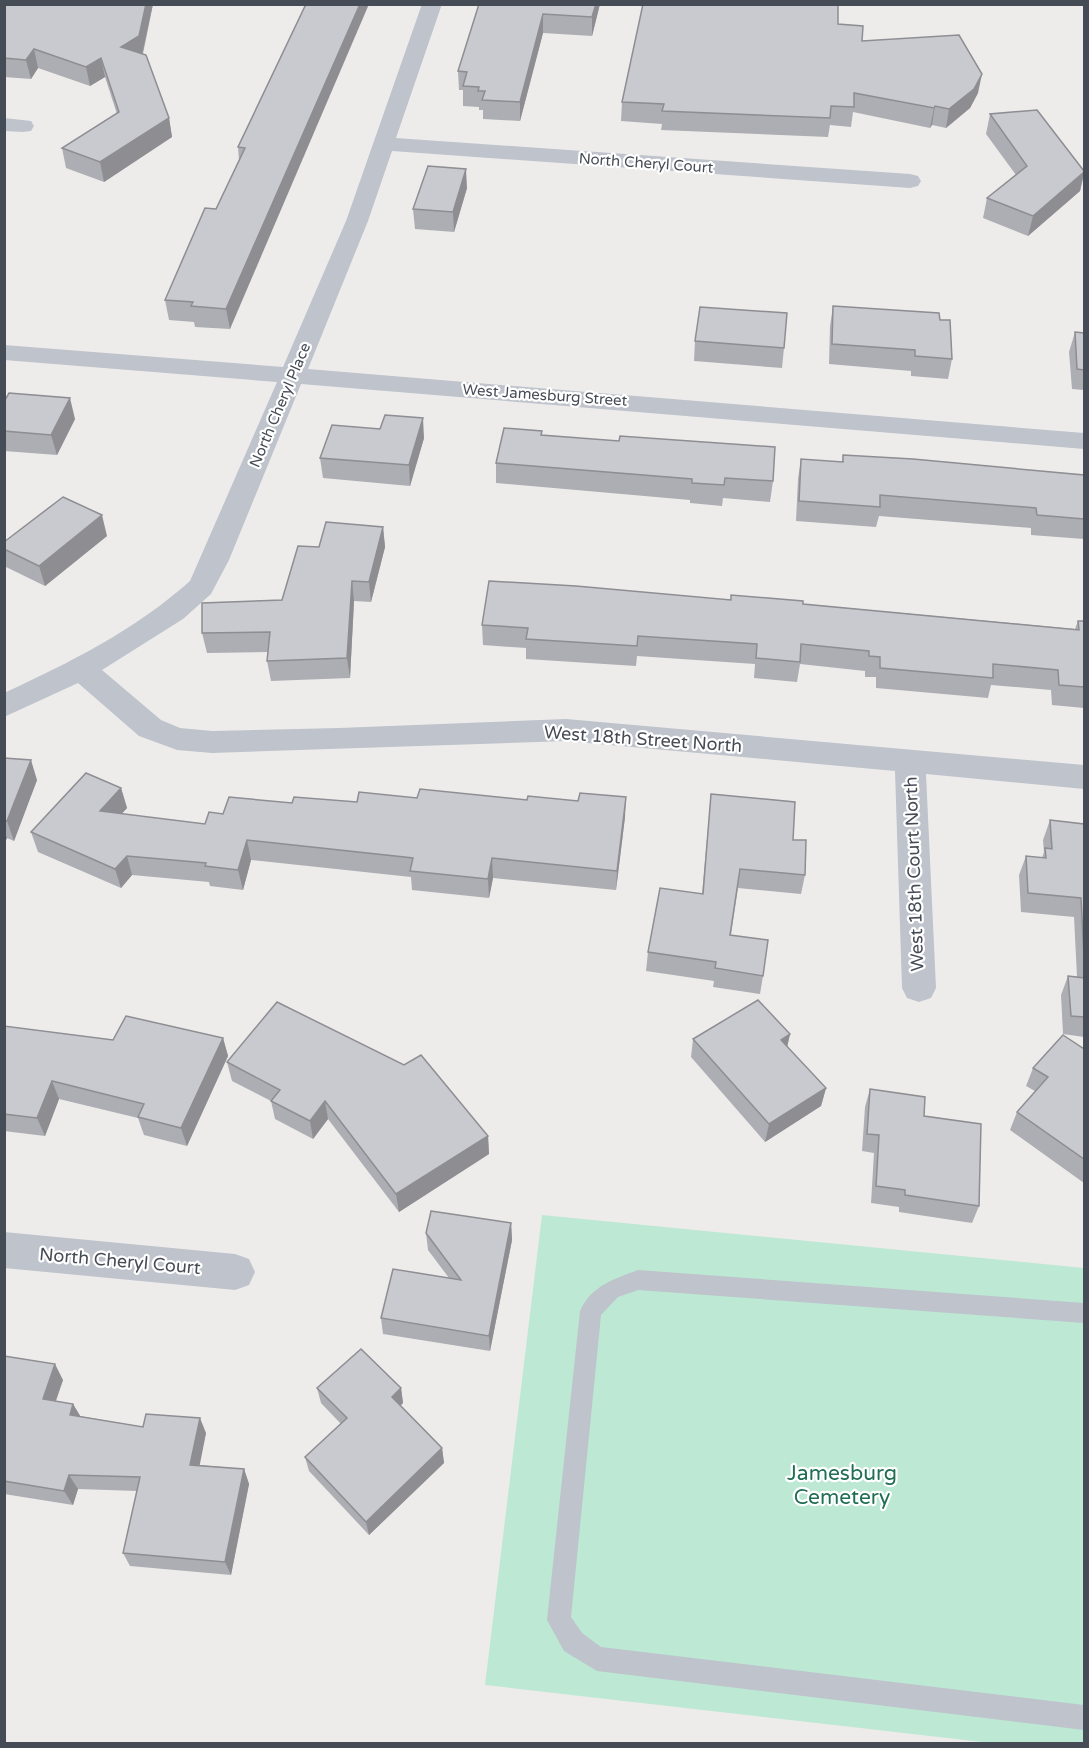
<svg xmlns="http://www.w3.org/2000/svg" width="1089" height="1748" font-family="'Varela Round',sans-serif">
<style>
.green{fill:#bde8d4}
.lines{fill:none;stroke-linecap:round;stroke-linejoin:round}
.lane{fill:#bec3cc;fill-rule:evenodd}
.street{fill:#bec3cc;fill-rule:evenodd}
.wall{fill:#adaeb3}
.shaded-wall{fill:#8d8d92}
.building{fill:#c9cad0;stroke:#8d8d92;stroke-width:1.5}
.labels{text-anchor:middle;stroke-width:4.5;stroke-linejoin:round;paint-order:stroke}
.far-street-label{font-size:15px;fill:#464c56;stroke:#fff}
.street-label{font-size:18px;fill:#464c56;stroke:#fff}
.near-park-label{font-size:21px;fill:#206e53;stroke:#fff}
</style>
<rect width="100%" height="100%" fill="#eeeceb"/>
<!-- green -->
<polygon class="green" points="542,1215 1084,1268 1084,1743 991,1743 485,1685"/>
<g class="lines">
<!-- lane -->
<path class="lane" d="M638,1270L1084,1303V1323L638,1290L618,1297L601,1315L571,1617L582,1633L601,1647L1084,1705V1730L597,1671L564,1651L547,1620L580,1311C591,1286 614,1279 638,1270Z"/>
<!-- street -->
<g class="street">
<path d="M422,4H442L396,138L910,174L918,176L921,181L918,186L910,188L392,151L368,221L308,369L1084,433V449L301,384L229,560L211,594L183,619L102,670L161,720L180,728L212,731L339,728L566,719L1084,765V789L926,774L936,988L931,998L919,1002L907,998L902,988L895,771L566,741L212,753L177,750L139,736L78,683L4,717V693C71,662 135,630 190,581L277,382L4,360V345L283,367L346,221Z"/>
<polygon points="4,118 31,121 34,126 31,131 23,132 4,131"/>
<polygon points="4,1232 235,1254 249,1259 255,1272 249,1285 235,1290 4,1268"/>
</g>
</g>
<!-- wall -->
<g class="wall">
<polygon points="4,4 153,4 143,54 169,118 172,137 104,182 66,168 62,148 117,114 105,77 90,86 38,68 31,79 4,77"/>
<polygon points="306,4 230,329 195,327 194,322 169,320 165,300 216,209 239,160 238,147"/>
<polygon points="479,4 600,4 592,36 543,33 520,121 483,119 483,110 479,110 479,107 463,106 463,90 459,90 458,71"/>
<polygon points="838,24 862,41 978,93 970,108 946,128 932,125 930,128 853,112 851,127 830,125 828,137 661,130 662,124 621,121 622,102"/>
<polygon points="990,114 1084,171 1084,175 1080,191 1028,236 983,218 987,198 1016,175 986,134"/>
<polygon points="467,188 454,232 415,229 413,209"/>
<polygon points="833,306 952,359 948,379 911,376 911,371 829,364 830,326"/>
<polygon points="1075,332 1084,333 1084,390 1072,389 1069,352"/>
<polygon points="695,341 784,348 782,368 694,361"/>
<polygon points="4,402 75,419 57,455 4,451"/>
<polygon points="542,435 773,481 770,502 723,498 722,506 690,503 690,500 496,483 496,463"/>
<polygon points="424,438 410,486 323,478 320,458"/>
<polygon points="843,455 1084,475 1084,539 1031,535 1031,528 879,516 876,527 796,521 798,479 801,459 842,462"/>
<polygon points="383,527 385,547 371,602 354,601 350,678 271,681 267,661 268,652 207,653 202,633 282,600 319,547"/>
<polygon points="107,536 45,586 6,567 4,562 4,542"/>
<polygon points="730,600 803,604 1075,629 1078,621 1084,621 1084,708 1052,705 1051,690 991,685 988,698 876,688 876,677 865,677 865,671 800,664 797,682 754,678 755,664 637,656 636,666 526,659 526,648 483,645 482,625"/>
<polygon points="4,758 37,780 14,841 7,838 4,844"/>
<polygon points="121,788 127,808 121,814 205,824 223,814 292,803 357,802 417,798 625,817 616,890 493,878 489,898 412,890 411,877 251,860 243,890 210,886 209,882 132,875 121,888 38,852 31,832"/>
<polygon points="711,794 793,840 805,875 801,894 738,888 731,935 763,976 760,994 713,987 714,981 646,971 648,952 702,894"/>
<polygon points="1050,820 1084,824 1084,1037 1063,1034 1061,995 1068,976 1077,977 1074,917 1021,912 1019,875 1026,856 1042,858 1044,852 1043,840"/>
<polygon points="4,1026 113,1040 223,1038 228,1056 187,1146 144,1135 138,1118 59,1099 45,1136 4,1131"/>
<polygon points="790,1034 787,1047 826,1088 821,1106 765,1142 691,1057 693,1039"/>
<polygon points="1084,1049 1084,1183 1010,1130 1017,1112 1035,1091 1026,1086 1033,1068"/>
<polygon points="227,1062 488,1136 489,1154 399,1212 328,1119 313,1139 275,1119 271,1101 232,1081"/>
<polygon points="870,1089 924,1116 979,1206 972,1223 899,1212 899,1207 871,1203 874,1153 862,1151 865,1107"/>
<polygon points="511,1223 512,1240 490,1351 383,1334 381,1318 449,1278 428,1250 426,1233"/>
<polygon points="4,1356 63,1380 56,1401 73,1404 80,1416 143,1427 206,1433 199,1465 244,1469 249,1484 231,1575 130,1566 123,1553 137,1491 78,1489 73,1505 4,1494"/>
<polygon points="317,1388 401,1388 403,1403 400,1406 442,1448 444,1463 369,1535 309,1471 305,1457 341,1424 321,1403"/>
</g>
<!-- shaded-wall -->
<g class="shaded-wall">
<polygon points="146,4 153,4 142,55 121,47"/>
<polygon points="360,4 369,4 230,329 226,309"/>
<polygon points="596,4 600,4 592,36 592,17"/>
<polygon points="543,14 543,33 520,121 520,102"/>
<polygon points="34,49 38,68 31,79 26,60"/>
<polygon points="101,58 105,77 90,86 86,67"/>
<polygon points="982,74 978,93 970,108 946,128 949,109"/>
<polygon points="935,106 932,125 930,128 934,108"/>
<polygon points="169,118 172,137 104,182 100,162"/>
<polygon points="466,169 467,188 454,232 453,212"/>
<polygon points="1084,172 1080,191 1028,236 1033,216"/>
<polygon points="70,398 75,419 57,455 51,435"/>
<polygon points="423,418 424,438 410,486 409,465"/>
<polygon points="102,515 107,536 45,586 39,566"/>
<polygon points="383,527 385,547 371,602 369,582"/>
<polygon points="352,581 354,601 350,678 347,658"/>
<polygon points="31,760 37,780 14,841 7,821"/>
<polygon points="121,788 127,808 106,831 100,811"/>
<polygon points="626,797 625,817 616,890 617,871"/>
<polygon points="4,831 7,838 4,844"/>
<polygon points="247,840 251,860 243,890 238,870"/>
<polygon points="127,856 132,875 121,888 115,869"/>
<polygon points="492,858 493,878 489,898 488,879"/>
<polygon points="790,1034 786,1052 781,1040"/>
<polygon points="223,1038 228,1056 187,1146 181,1128"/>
<polygon points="52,1081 59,1099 45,1136 37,1118"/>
<polygon points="826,1088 821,1106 765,1142 769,1124"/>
<polygon points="325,1101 328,1119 313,1139 310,1121"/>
<polygon points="488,1136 489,1154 399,1212 396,1194"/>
<polygon points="511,1223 512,1240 490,1351 489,1336"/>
<polygon points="55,1364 63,1380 51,1414 43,1399"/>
<polygon points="401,1388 403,1403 394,1412 392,1397"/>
<polygon points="73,1404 82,1419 70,1415"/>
<polygon points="200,1418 206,1433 197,1479 190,1465"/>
<polygon points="442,1448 444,1463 369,1535 366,1522"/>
<polygon points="244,1469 249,1484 231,1575 225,1562"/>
<polygon points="69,1475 78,1489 73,1505 64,1491"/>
</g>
<!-- building -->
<g class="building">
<polygon points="4,4 146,4 139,36 121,47 146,55 169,118 100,162 62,148 119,112 101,58 86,67 34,49 26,60 4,58"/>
<polygon points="306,4 360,4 226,309 191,306 193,302 165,300 205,208 216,209 245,148 238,147"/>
<polygon points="479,4 596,4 592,17 543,14 520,102 482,100 485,91 478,91 479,87 463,86 467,72 458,71"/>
<polygon points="643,4 838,4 838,24 863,26 862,41 959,35 982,74 974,89 949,109 935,106 934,108 854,93 854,107 831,106 830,118 662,111 664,104 622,102"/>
<polygon points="1037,110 1084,171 1084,172 1033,216 987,198 1027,166 990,114"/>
<polygon points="428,166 466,169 453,212 413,209"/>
<polygon points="833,306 939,313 940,320 950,320 952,359 915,356 915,350 832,344"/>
<polygon points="700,307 787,313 784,348 695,341"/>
<polygon points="1075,332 1084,333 1084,370 1077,369"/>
<polygon points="9,393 70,398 51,435 4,431 4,402"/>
<polygon points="385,415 423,418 409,465 320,458 332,425 380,429"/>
<polygon points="504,428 542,431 541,435 619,441 620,436 775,447 773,481 725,478 724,485 692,483 692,479 496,463"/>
<polygon points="843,455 913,459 1084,475 1084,519 1037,515 1036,508 880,495 880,507 799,501 801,459 843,462"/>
<polygon points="63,497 102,515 39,566 4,549 4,542"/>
<polygon points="326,522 383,527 369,582 352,581 347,658 267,661 270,632 202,633 202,603 282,600 298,546 319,547"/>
<polygon points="489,581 576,586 731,600 731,595 803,601 803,604 1079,630 1078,621 1084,621 1084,687 1059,685 1058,670 993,664 993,678 880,668 880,657 869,656 869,651 801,644 800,662 756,658 757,644 638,636 637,646 526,639 528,628 482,625"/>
<polygon points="4,758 31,760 7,821 4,820"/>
<polygon points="86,773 121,788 100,811 205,824 209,812 223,814 229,797 292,803 294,797 357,802 359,792 417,798 420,789 527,800 528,796 578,801 580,793 626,797 617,871 492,858 488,879 410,871 413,858 247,840 238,870 205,866 206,863 127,856 115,869 31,832"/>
<polygon points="711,794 795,802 793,840 806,840 805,875 740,869 730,935 768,940 763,976 715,968 716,962 648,952 660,888 703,894"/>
<polygon points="1050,820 1084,824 1084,957 1081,898 1028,893 1026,856 1046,858 1045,848 1052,849"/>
<polygon points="1068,976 1084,978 1084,1017 1071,1016"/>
<polygon points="758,1000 790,1034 781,1040 826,1088 769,1124 693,1039"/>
<polygon points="277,1002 404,1065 421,1055 488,1136 396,1194 325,1101 310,1121 271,1101 280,1090 227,1062"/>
<polygon points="126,1016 223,1038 181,1128 138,1117 144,1104 52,1081 37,1118 4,1114 4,1026 113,1040"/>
<polygon points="1063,1035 1084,1049 1084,1159 1017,1112 1048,1077 1033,1068"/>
<polygon points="870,1089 925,1097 924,1116 981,1124 979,1206 905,1195 905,1190 876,1186 879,1135 867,1134"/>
<polygon points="431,1211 511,1223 489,1336 381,1318 393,1269 461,1280 426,1233"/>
<polygon points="361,1349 401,1388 392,1397 442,1448 366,1522 305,1457 347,1418 317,1388"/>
<polygon points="4,1356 55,1364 43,1399 73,1404 70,1415 143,1427 146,1414 200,1418 190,1465 244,1469 225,1562 123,1553 140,1477 69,1475 64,1491 4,1481"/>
</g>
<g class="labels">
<!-- far-street labels -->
<g class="far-street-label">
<text transform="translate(646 163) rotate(4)" y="5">North Cheryl Court</text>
<text transform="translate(545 395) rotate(4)" y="5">West Jamesburg Street</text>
<text transform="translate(280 405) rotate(-67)" y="5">North Cheryl Place</text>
</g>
<!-- street labels -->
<g class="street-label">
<text transform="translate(643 739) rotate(4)" y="6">West 18th Street North</text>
<text transform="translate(914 874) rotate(-92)" y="6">West 18th Court North</text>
<text transform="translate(120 1261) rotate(5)" y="6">North Cheryl Court</text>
</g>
<!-- near-park labels -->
<g class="near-park-label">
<text x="842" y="1480">Jamesburg<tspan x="842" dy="24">Cemetery</tspan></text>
</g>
</g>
<!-- border -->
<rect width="1089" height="1748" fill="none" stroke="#464c56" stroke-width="12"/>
</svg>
